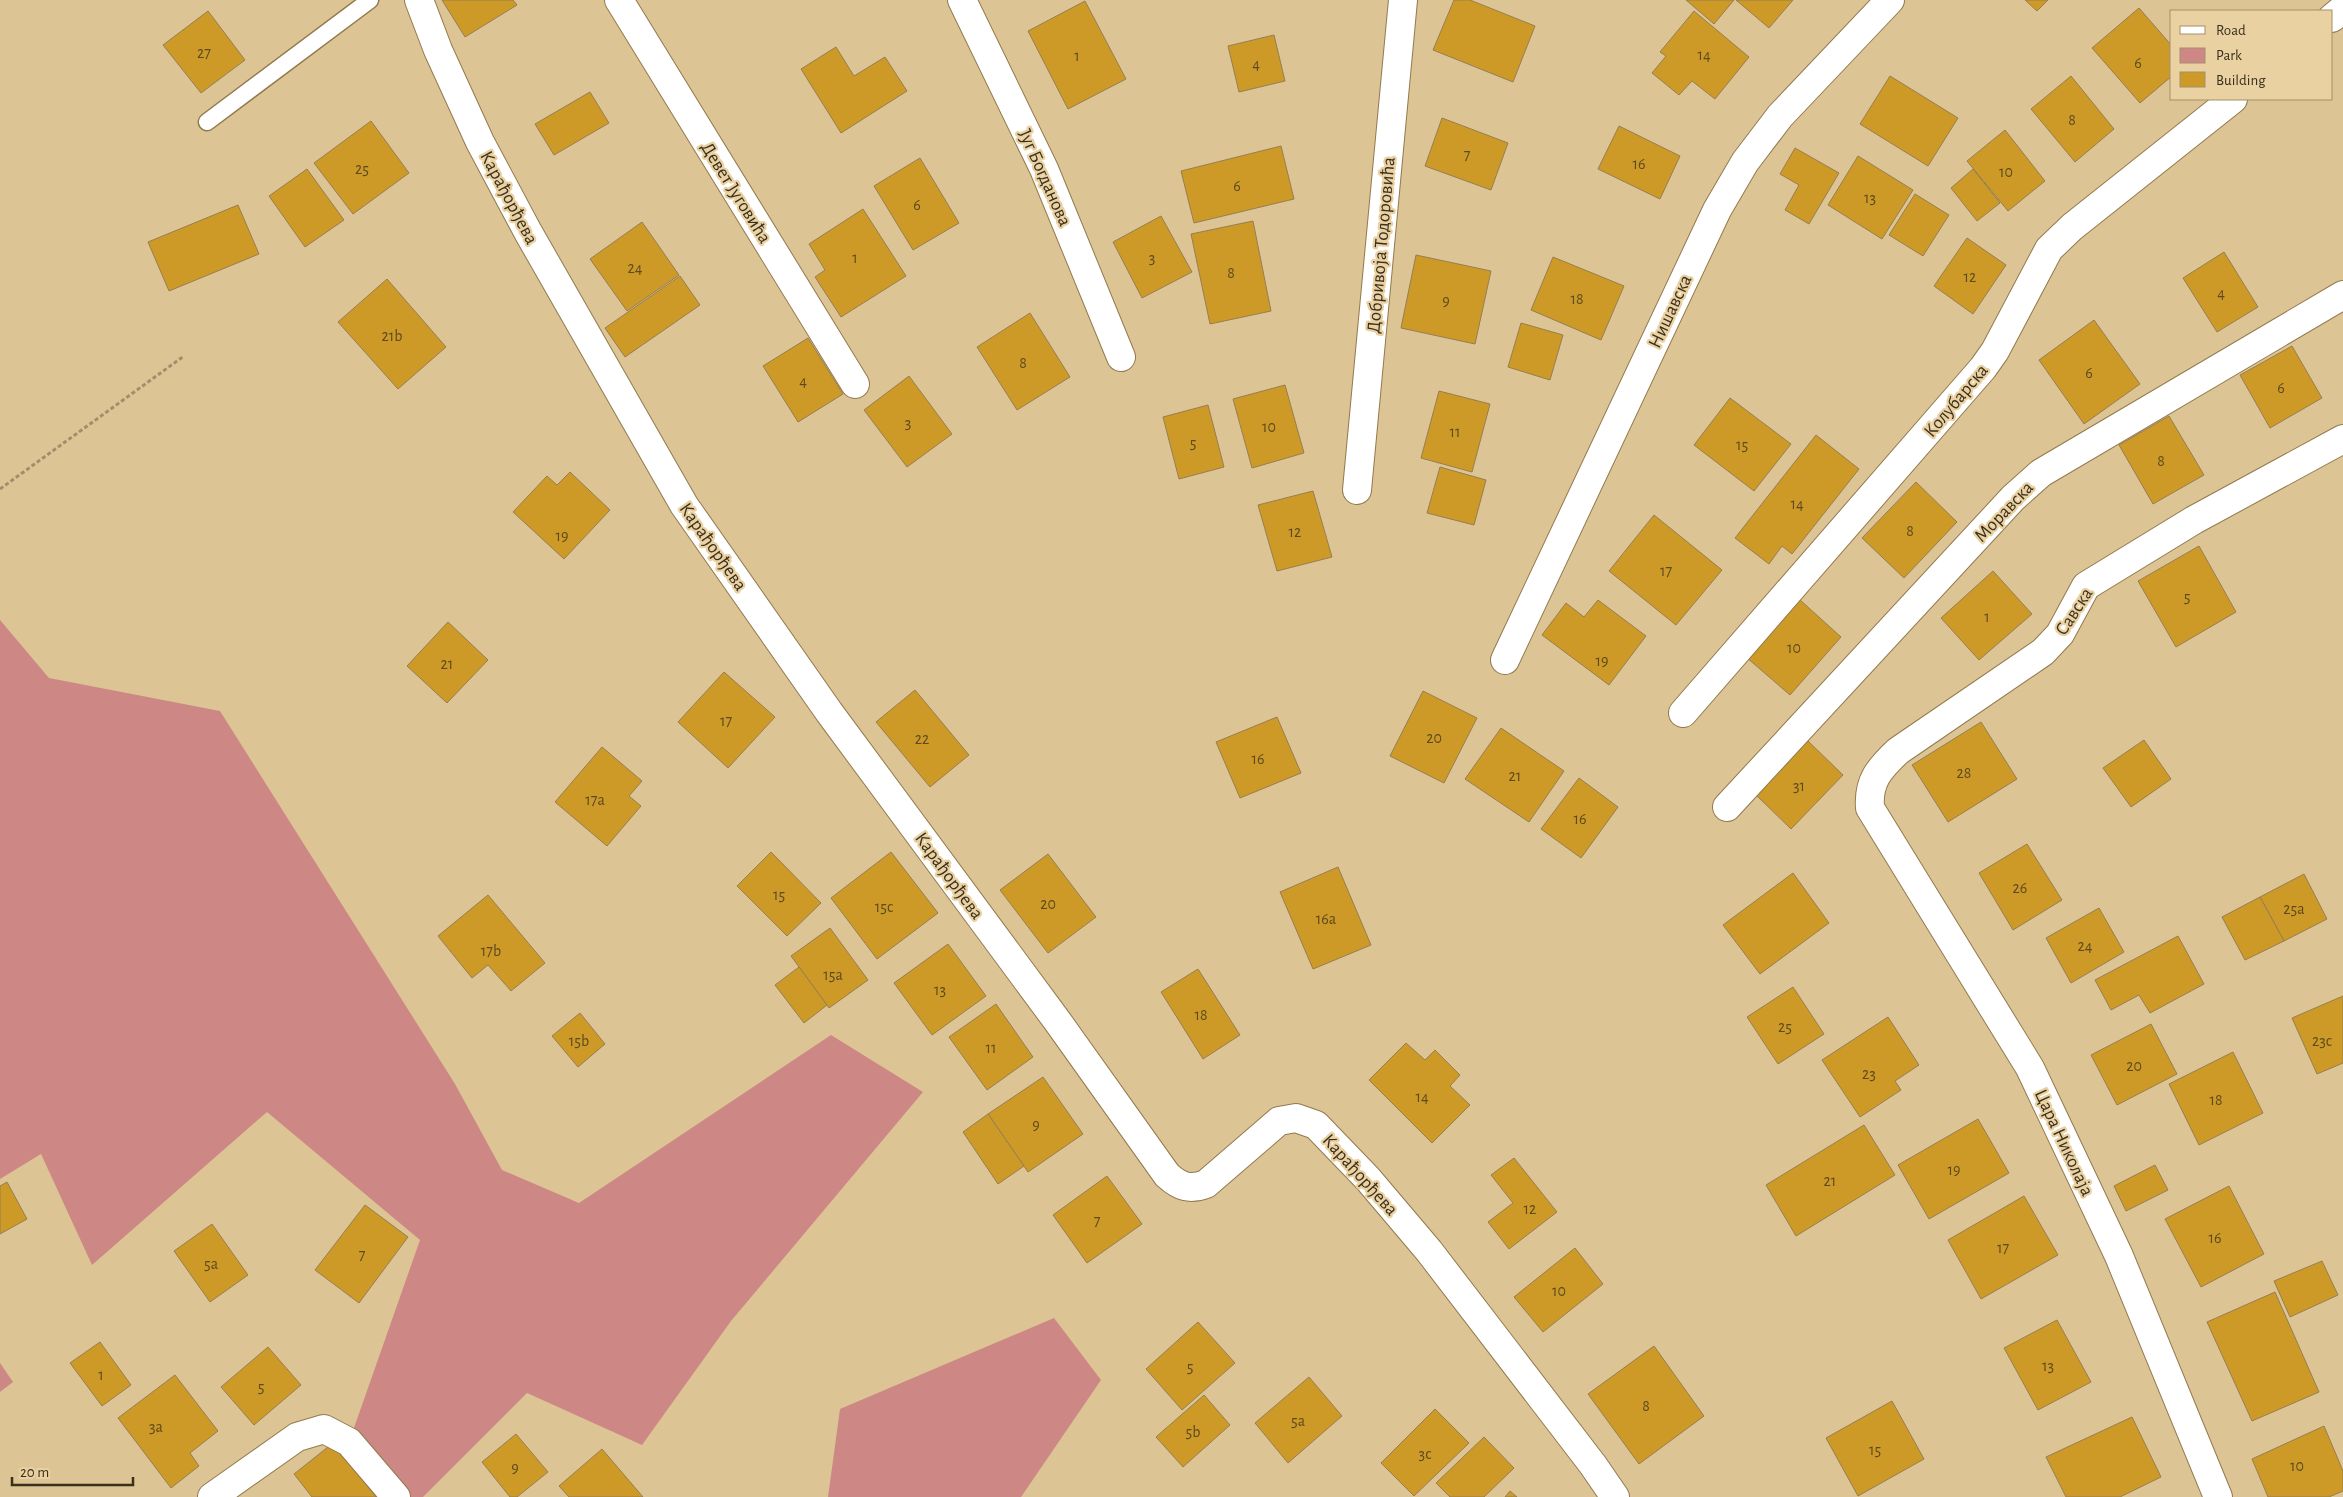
<svg xmlns="http://www.w3.org/2000/svg" width="2343" height="1497" font-family="'Alegreya Sans',sans-serif">
<style>
.green{fill:#cd8885}
.building{fill:#cd9a27;stroke:#967e52}
.lines{fill:none;stroke-linecap:round;stroke-linejoin:round}
.lane-casing{stroke:#927a4e;stroke-width:19}
.street-casing{stroke:#927a4e;stroke-width:30}
.path{stroke:#a28e6a;stroke-width:3;stroke-dasharray:4 2.5;stroke-linecap:butt}
.lane{stroke:#fff;stroke-width:16}
.street{stroke:#fff;stroke-width:28}
.labels{text-anchor:middle;stroke-width:4.5;stroke-linejoin:round;paint-order:stroke}
.number-label{font-size:16px;fill:#5e4a20}
.street-label{font-size:19px;fill:#392f1d;stroke:#ead1a2}
</style>
<rect width="100%" height="100%" fill="#ddc495"/>
<!-- green -->
<g class="green">
<polygon points="0,620 49,678 220,711 455,1084 502,1170 579,1203 831,1035 923,1092 731,1321 642,1445 527,1393 423,1497 396,1497 349,1442 420,1240 267,1112 92,1265 41,1154 0,1179"/>
<polygon points="1054,1318 1101,1380 1021,1497 828,1497 840,1409"/>
<polygon points="0,1363 13,1382 0,1392"/>
</g>
<!-- building -->
<g class="building">
<polygon points="442,0 513,0 517,5 465,37"/>
<polygon points="1454,0 1470,0 1535,26 1513,82 1433,50"/>
<polygon points="1686,0 1734,0 1714,24"/>
<polygon points="1736,0 1793,0 1769,28"/>
<polygon points="2025,0 2048,0 2037,11"/>
<polygon points="1085,1 1126,79 1068,109 1028,31"/>
<polygon points="2139,8 2172,46 2172,76 2140,103 2092,48"/>
<polygon points="208,11 245,60 201,93 163,45"/>
<polygon points="1694,11 1749,57 1715,99 1692,81 1679,95 1652,73 1666,56 1660,52"/>
<polygon points="1274,35 1285,81 1239,92 1228,46"/>
<polygon points="836,47 854,76 885,57 907,91 841,133 801,69"/>
<polygon points="1890,76 1958,118 1928,166 1860,124"/>
<polygon points="2071,76 2114,129 2075,162 2031,109"/>
<polygon points="590,92 609,123 554,155 535,124"/>
<polygon points="1442,118 1508,143 1491,190 1425,166"/>
<polygon points="371,121 409,173 353,214 314,163"/>
<polygon points="1619,126 1680,156 1660,199 1598,169"/>
<polygon points="2005,130 2045,181 2008,211 1967,161"/>
<polygon points="1281,146 1294,199 1194,223 1181,171"/>
<polygon points="1795,148 1839,173 1809,224 1785,210 1799,185 1780,174"/>
<polygon points="1858,156 1913,190 1882,239 1828,205"/>
<polygon points="920,158 959,223 913,250 874,186"/>
<polygon points="307,169 344,220 305,247 269,196"/>
<polygon points="1973,169 2000,203 1977,221 1951,188"/>
<polygon points="1915,194 1949,215 1923,256 1889,235"/>
<polygon points="238,205 259,254 169,291 148,242"/>
<polygon points="863,209 906,276 841,317 815,277 825,270 809,244"/>
<polygon points="1161,216 1192,272 1142,298 1113,242"/>
<polygon points="1253,221 1271,311 1210,324 1191,234"/>
<polygon points="642,222 679,275 627,311 590,259"/>
<polygon points="1967,238 2006,265 1973,314 1934,286"/>
<polygon points="2224,252 2258,307 2217,332 2183,278"/>
<polygon points="1416,255 1491,271 1475,344 1401,328"/>
<polygon points="1553,257 1624,286 1601,340 1531,310"/>
<polygon points="680,276 700,305 625,357 605,328"/>
<polygon points="387,279 446,347 398,389 338,322"/>
<polygon points="1030,313 1070,377 1017,410 977,347"/>
<polygon points="2094,320 2140,384 2084,424 2039,360"/>
<polygon points="1521,323 1563,335 1550,380 1508,367"/>
<polygon points="808,338 843,394 798,422 763,366"/>
<polygon points="2292,346 2322,398 2270,428 2240,375"/>
<polygon points="909,376 952,434 907,467 864,410"/>
<polygon points="1285,385 1304,453 1252,468 1233,399"/>
<polygon points="1439,391 1490,404 1472,472 1421,458"/>
<polygon points="1730,398 1791,444 1754,491 1694,445"/>
<polygon points="1208,405 1224,467 1179,479 1163,417"/>
<polygon points="2169,416 2204,475 2153,504 2119,445"/>
<polygon points="1816,435 1859,469 1792,554 1782,546 1769,564 1735,538"/>
<polygon points="1440,467 1486,480 1474,525 1427,513"/>
<polygon points="570,472 610,510 564,559 513,512 547,476 557,485"/>
<polygon points="1916,482 1957,522 1904,578 1862,538"/>
<polygon points="1313,491 1332,557 1277,571 1258,505"/>
<polygon points="1654,515 1722,570 1676,625 1609,571"/>
<polygon points="2199,546 2236,612 2176,647 2138,581"/>
<polygon points="1993,571 2032,614 1979,660 1941,618"/>
<polygon points="1799,599 1841,637 1790,695 1746,657"/>
<polygon points="1598,600 1646,636 1609,685 1542,635 1566,603 1584,617"/>
<polygon points="448,622 488,660 447,703 407,666"/>
<polygon points="724,672 775,717 728,768 678,722"/>
<polygon points="915,690 969,755 930,787 876,722"/>
<polygon points="1423,691 1477,718 1444,783 1390,756"/>
<polygon points="1277,717 1301,773 1240,798 1216,742"/>
<polygon points="1981,722 2017,779 1948,822 1912,765"/>
<polygon points="1501,728 1564,771 1529,822 1465,779"/>
<polygon points="1807,740 1843,775 1791,829 1755,794"/>
<polygon points="2144,740 2171,779 2131,807 2103,768"/>
<polygon points="602,747 642,781 629,796 641,806 607,846 555,802"/>
<polygon points="1579,778 1618,807 1581,858 1541,829"/>
<polygon points="2027,844 2062,900 2013,930 1979,873"/>
<polygon points="771,852 821,903 787,936 737,886"/>
<polygon points="891,852 938,913 877,959 831,898"/>
<polygon points="1048,854 1096,917 1048,953 1000,890"/>
<polygon points="1338,867 1371,945 1313,969 1280,892"/>
<polygon points="1793,873 1829,923 1760,974 1723,925"/>
<polygon points="2304,874 2327,919 2284,941 2260,897"/>
<polygon points="488,895 545,963 511,991 488,965 472,978 438,936"/>
<polygon points="2260,897 2284,941 2245,960 2222,917"/>
<polygon points="2099,908 2124,952 2071,983 2046,938"/>
<polygon points="830,928 868,980 829,1008 791,956"/>
<polygon points="2178,936 2204,984 2150,1013 2139,995 2111,1010 2095,980"/>
<polygon points="948,944 986,996 932,1035 894,983"/>
<polygon points="799,967 827,1005 804,1023 775,985"/>
<polygon points="1198,969 1240,1035 1203,1059 1161,992"/>
<polygon points="1793,987 1824,1034 1778,1064 1747,1017"/>
<polygon points="2343,996 2343,1063 2317,1074 2292,1018"/>
<polygon points="996,1004 1033,1057 987,1090 949,1037"/>
<polygon points="580,1013 605,1044 578,1067 552,1036"/>
<polygon points="1888,1017 1919,1065 1895,1081 1901,1090 1860,1117 1822,1060"/>
<polygon points="2151,1024 2177,1074 2117,1105 2091,1055"/>
<polygon points="1406,1043 1425,1060 1435,1050 1460,1075 1450,1086 1470,1105 1432,1143 1369,1080"/>
<polygon points="2233,1052 2263,1113 2199,1145 2169,1084"/>
<polygon points="1043,1077 1083,1134 1028,1172 988,1114"/>
<polygon points="988,1114 1024,1166 998,1184 963,1132"/>
<polygon points="1978,1119 2009,1173 1929,1219 1898,1165"/>
<polygon points="1864,1125 1895,1175 1796,1236 1766,1185"/>
<polygon points="1514,1158 1557,1212 1509,1249 1488,1222 1513,1203 1491,1175"/>
<polygon points="2155,1165 2168,1190 2126,1211 2114,1186"/>
<polygon points="1107,1176 1142,1224 1087,1263 1053,1215"/>
<polygon points="7,1182 27,1219 0,1234 0,1186"/>
<polygon points="2229,1186 2264,1254 2201,1287 2165,1219"/>
<polygon points="2024,1196 2058,1255 1981,1299 1948,1240"/>
<polygon points="365,1205 408,1237 359,1303 315,1270"/>
<polygon points="212,1224 248,1275 210,1302 174,1251"/>
<polygon points="1575,1248 1603,1284 1543,1332 1514,1297"/>
<polygon points="2322,1261 2338,1295 2290,1317 2274,1281"/>
<polygon points="2275,1292 2319,1392 2252,1421 2207,1322"/>
<polygon points="2057,1320 2091,1382 2038,1410 2004,1348"/>
<polygon points="1198,1322 1235,1363 1182,1410 1146,1369"/>
<polygon points="100,1342 131,1385 102,1406 70,1363"/>
<polygon points="1654,1346 1704,1416 1639,1464 1588,1394"/>
<polygon points="268,1347 301,1385 254,1425 221,1387"/>
<polygon points="175,1375 218,1431 190,1453 199,1466 171,1488 118,1418"/>
<polygon points="1309,1377 1342,1416 1288,1463 1255,1423"/>
<polygon points="1204,1395 1230,1425 1183,1467 1156,1437"/>
<polygon points="1892,1401 1924,1459 1858,1496 1826,1438"/>
<polygon points="1435,1409 1469,1443 1414,1496 1381,1463"/>
<polygon points="2132,1417 2161,1477 2120,1497 2066,1497 2046,1457"/>
<polygon points="2324,1426 2343,1471 2343,1491 2329,1497 2268,1497 2252,1459"/>
<polygon points="516,1434 548,1472 517,1497 510,1497 482,1462"/>
<polygon points="1484,1437 1514,1468 1484,1497 1450,1497 1436,1483"/>
<polygon points="333,1443 376,1497 312,1497 294,1474"/>
<polygon points="602,1449 643,1497 569,1497 559,1486"/>
<polygon points="1510,1491 1517,1497 1505,1497"/>
</g>
<g class="lines">
<defs>
<polyline id="lane" points="207,122 370,0"/>
<g id="street">
<path d="M419,0L438,50L480,142L528,232L684,505L829,712L1058,1022L1167,1175C1180,1187 1190,1190 1206,1184L1279,1121L1296,1118L1316,1125L1368,1179L1429,1251L1593,1465L1615,1497"/>
<polyline points="619,0 855,384"/>
<polyline points="962,0 1044,169 1121,357"/>
<polyline points="2332,18 2343,9"/>
<polyline points="1357,490 1403,0"/>
<polyline points="1505,660 1717,210 1745,162 1780,116 1890,0"/>
<polyline points="1683,713 1983,368 1995,351 2049,249 2072,227 2233,99"/>
<polyline points="1727,807 2013,498 2041,473 2343,295"/>
<polyline points="212,1497 297,1437 324,1429 349,1442 396,1497"/>
<path d="M2218,1497L2119,1256L2030,1068L1870,808C1868,781 1879,769 1898,751L2043,652L2060,634L2086,586L2194,520L2343,439"/>
</g>
</defs>
<!-- lane casing -->
<use href="#lane" class="lane-casing"/>
<!-- street casing -->
<use href="#street" class="street-casing"/>
<!-- path -->
<polyline class="path" points="0,489 184,356"/>
<!-- lane -->
<use href="#lane" class="lane"/>
<!-- street -->
<use href="#street" class="street"/>
</g>
<g class="labels">
<!-- number labels -->
<g class="number-label">
<text x="204" y="58">27</text>
<text x="1704" y="60">14</text>
<text x="1077" y="61">1</text>
<text x="2138" y="68">6</text>
<text x="1256" y="69">4</text>
<text x="2072" y="125">8</text>
<text x="1467" y="160">7</text>
<text x="1639" y="169">16</text>
<text x="362" y="174">25</text>
<text x="2006" y="177">10</text>
<text x="1237" y="191">6</text>
<text x="1870" y="203">13</text>
<text x="917" y="210">6</text>
<text x="855" y="263">1</text>
<text x="1152" y="263">3</text>
<text x="635" y="273">24</text>
<text x="1231" y="278">8</text>
<text x="1970" y="282">12</text>
<text x="2221" y="298">4</text>
<text x="1577" y="304">18</text>
<text x="1446" y="306">9</text>
<text x="392" y="341">21b</text>
<text x="1023" y="368">8</text>
<text x="2089" y="378">6</text>
<text x="803" y="386">4</text>
<text x="2281" y="393">6</text>
<text x="908" y="428">3</text>
<text x="1269" y="432">10</text>
<text x="1455" y="437">11</text>
<text x="1193" y="448">5</text>
<text x="1742" y="450">15</text>
<text x="2161" y="466">8</text>
<text x="1797" y="509">14</text>
<text x="1910" y="536">8</text>
<text x="1295" y="537">12</text>
<text x="562" y="541">19</text>
<text x="1666" y="576">17</text>
<text x="2187" y="602">5</text>
<text x="1987" y="622">1</text>
<text x="1794" y="653">10</text>
<text x="1602" y="666">19</text>
<text x="447" y="669">21</text>
<text x="726" y="726">17</text>
<text x="1434" y="743">20</text>
<text x="922" y="744">22</text>
<text x="1258" y="764">16</text>
<text x="1964" y="778">28</text>
<text x="1515" y="781">21</text>
<text x="1799" y="791">31</text>
<text x="595" y="805">17a</text>
<text x="1580" y="824">16</text>
<text x="2020" y="893">26</text>
<text x="779" y="900">15</text>
<text x="1048" y="909">20</text>
<text x="884" y="912">15c</text>
<text x="2294" y="914">25a</text>
<text x="1326" y="924">16a</text>
<text x="2085" y="951">24</text>
<text x="491" y="956">17b</text>
<text x="833" y="980">15a</text>
<text x="940" y="995">13</text>
<text x="1201" y="1020">18</text>
<text x="1785" y="1032">25</text>
<text x="579" y="1046">15b</text>
<text x="2322" y="1046">23c</text>
<text x="991" y="1053">11</text>
<text x="2134" y="1071">20</text>
<text x="1869" y="1079">23</text>
<text x="1422" y="1102">14</text>
<text x="2216" y="1105">18</text>
<text x="1036" y="1130">9</text>
<text x="1954" y="1175">19</text>
<text x="1830" y="1186">21</text>
<text x="1530" y="1214">12</text>
<text x="1097" y="1226">7</text>
<text x="2215" y="1243">16</text>
<text x="2003" y="1253">17</text>
<text x="362" y="1260">7</text>
<text x="211" y="1269">5a</text>
<text x="1559" y="1296">10</text>
<text x="2048" y="1371">13</text>
<text x="1190" y="1372">5</text>
<text x="101" y="1380">1</text>
<text x="261" y="1392">5</text>
<text x="1646" y="1411">8</text>
<text x="1298" y="1426">5a</text>
<text x="156" y="1432">3a</text>
<text x="1193" y="1437">5b</text>
<text x="1875" y="1455">15</text>
<text x="1425" y="1459">3c</text>
<text x="2297" y="1471">10</text>
<text x="515" y="1473">9</text>
</g>
<!-- street labels -->
<g class="street-label">
<text transform="translate(1046 177) rotate(66)" y="7">Југ Богданова</text>
<text transform="translate(737 192) rotate(58)" y="7">Девет Југовића</text>
<text transform="translate(510 197) rotate(62)" y="7">Карађорђева</text>
<text transform="translate(1380 245) rotate(-85)" y="7">Добривоја Тодоровића</text>
<text transform="translate(1669 311) rotate(-65)" y="7">Нишавска</text>
<text transform="translate(1955 400) rotate(-50)" y="7">Колубарска</text>
<text transform="translate(2003 511) rotate(-46)" y="7">Моравска</text>
<text transform="translate(714 546) rotate(55)" y="7">Карађорђева</text>
<text transform="translate(2073 611) rotate(-57)" y="7">Савска</text>
<text transform="translate(950 875) rotate(54)" y="7">Карађорђева</text>
<text transform="translate(2065 1142) rotate(65)" y="7">Цара Николаја</text>
<text transform="translate(1361 1174) rotate(48)" y="7">Карађорђева</text>
</g>
</g>
<!-- legend -->
<rect x="2170" y="10" width="162" height="90" fill="#ead1a2" stroke="#a3906d"/>
<rect x="2180" y="26" width="25" height="8" fill="#ffffff" stroke="#a3906d"/>
<text x="2216" y="35" font-size="15" fill="#392f1d">Road</text>
<rect x="2180" y="48" width="25" height="15" fill="#cd8885" stroke="#a3906d"/>
<text x="2216" y="60" font-size="15" fill="#392f1d">Park</text>
<rect x="2180" y="72" width="25" height="15" fill="#cd9a27" stroke="#a3906d"/>
<text x="2216" y="85" font-size="15" fill="#392f1d">Building</text>
<!-- scale -->
<path d="M12 1477v8h121v-8" fill="none" stroke="#392f1d" stroke-width="2.5"/>
<text x="20" y="1477" font-size="15" fill="#392f1d" stroke="#ead1a2" stroke-width="4" paint-order="stroke">20 m</text>
</svg>
